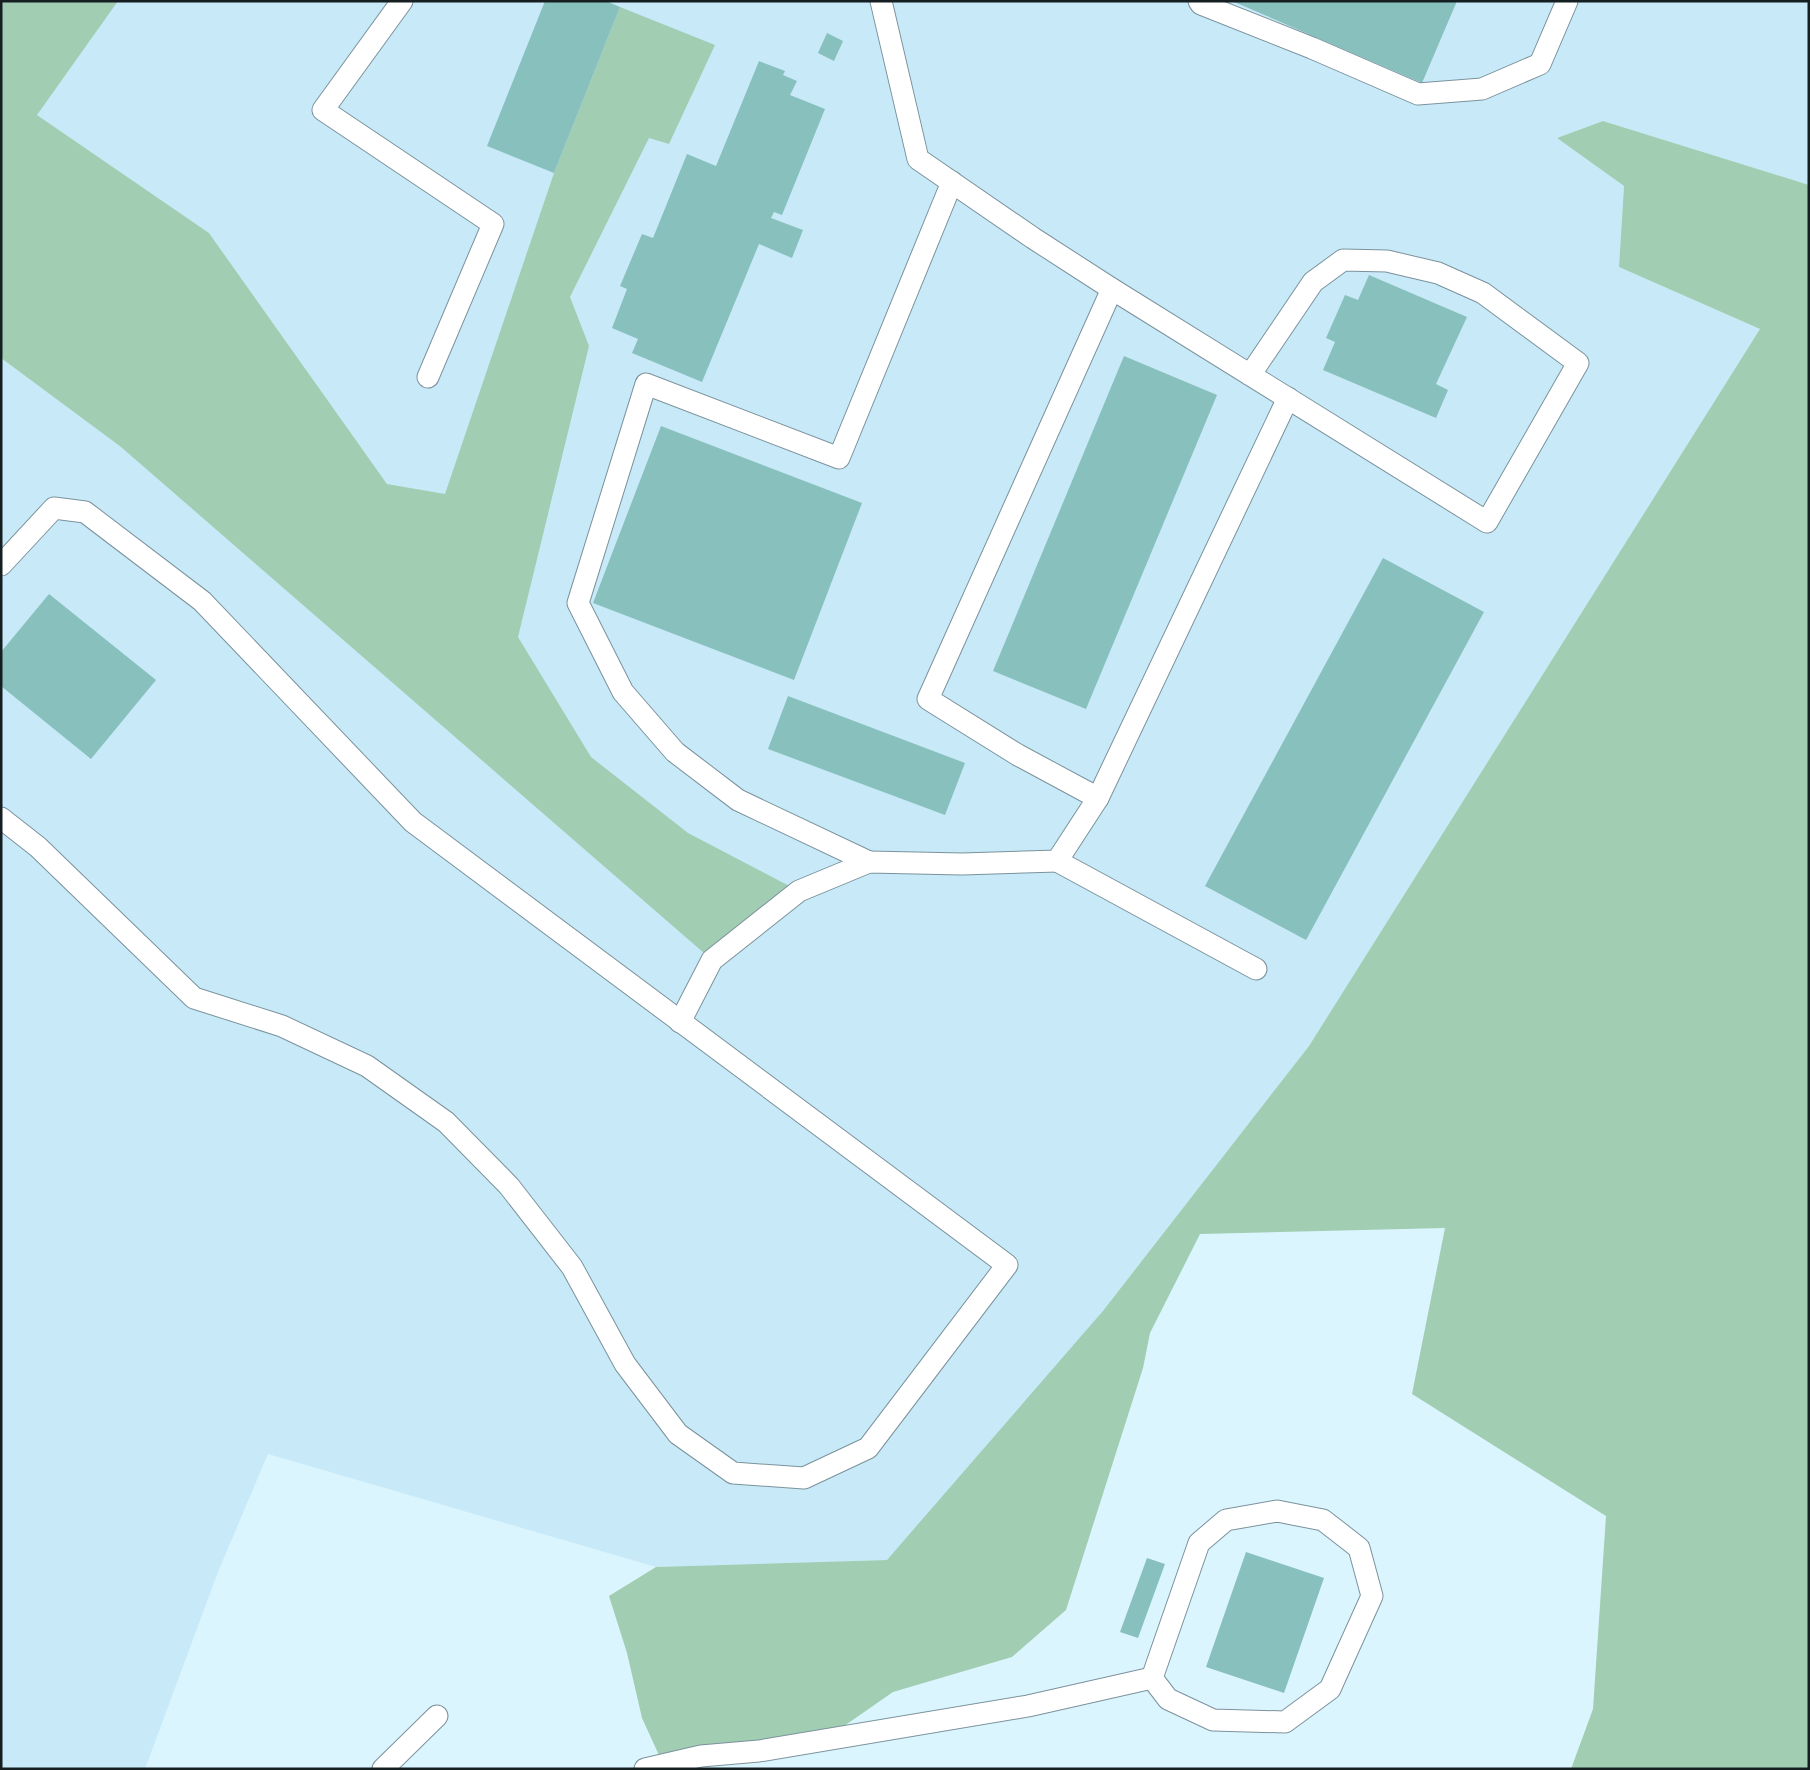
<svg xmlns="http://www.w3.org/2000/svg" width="1810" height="1770" font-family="Barlow,sans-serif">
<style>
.built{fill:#c8eaf8}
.forest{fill:#a1cdb2}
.building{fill:#87c0bd}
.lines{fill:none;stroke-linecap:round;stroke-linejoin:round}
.lane-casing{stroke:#7b929c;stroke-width:23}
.lane{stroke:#fff;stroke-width:21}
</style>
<rect width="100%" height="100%" fill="#dbf5ff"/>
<!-- built -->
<polygon class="built" points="110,1 1809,1 1809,185 1603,121 1557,138 1624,186 1619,267 1760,329 1309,1046 1036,1396 887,1560 656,1567 268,1454 218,1572 145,1769 1,1769 1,358 121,447 387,484 209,233 37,115"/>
<!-- forest -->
<g class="forest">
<polygon points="1,1 118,1 37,115 209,233 387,484 445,494 554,173 620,7 715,45 669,144 649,138 570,297 589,346 518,637 591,757 688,833 799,891 712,960 121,447 1,358"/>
<polygon points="1603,121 1809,185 1809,1769 1571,1769 1593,1709 1606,1516 1412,1394 1445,1228 1200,1234 1150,1333 1143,1368 1066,1610 1012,1657 893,1692 824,1740 663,1764 642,1718 627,1653 609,1596 656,1567 887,1560 1102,1312 1309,1046 1760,329 1619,267 1624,186 1557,138"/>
</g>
<!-- building -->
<g class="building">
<polygon points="545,1 606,1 620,7 554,173 487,146"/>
<polygon points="1232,1 1457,1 1422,83"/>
<polygon points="827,33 843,41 834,61 818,53"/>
<polygon points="759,61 785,71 783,75 797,81 790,95 825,109 782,215 774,212 771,218 803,230 792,258 759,244 702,382 632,353 638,339 612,328 627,289 620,286 642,234 653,238 687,154 716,166"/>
<polygon points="1369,275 1467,317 1436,384 1448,390 1436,418 1323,370 1335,342 1326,338 1345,295 1358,300"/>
<polygon points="1124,356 1217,395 1086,709 993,671"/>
<polygon points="661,426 862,503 794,680 593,603"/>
<polygon points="1383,558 1484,612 1306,940 1205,886"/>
<polygon points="49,594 156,680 91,759 1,686 1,652"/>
<polygon points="788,696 965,763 945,815 768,749"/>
<polygon points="1246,1552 1324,1578 1284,1693 1206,1667"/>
<polygon points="1147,1558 1165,1564 1138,1638 1120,1632"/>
</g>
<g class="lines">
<defs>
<g id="lane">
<polyline points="402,1 323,110 493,224 428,377"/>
<polyline points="881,1 918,159 1033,238 1112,289 1487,522 1578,363 1483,293 1438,273 1387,261 1343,260 1313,282 1250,375"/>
<polyline points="1199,1 1201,4 1312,48 1418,94 1482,89 1540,64 1567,1"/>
<polyline points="1,565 54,508 85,512 202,601 413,822 1007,1265 868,1448 804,1478 733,1473 678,1434 625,1364 572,1267 509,1186 446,1122 367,1066 282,1026 194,998 38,847 1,818"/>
<polyline points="1098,798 1288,398"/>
<polyline points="1057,861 1256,969"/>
<polyline points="869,862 738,800 675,752 623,692 578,603 646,384 839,458 952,182"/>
<polyline points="680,1022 712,960 799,891 869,862 962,864 1057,861 1098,798 1018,755 928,699 1112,289"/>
<polygon points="1277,1511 1323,1520 1359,1548 1372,1596 1330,1689 1285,1722 1213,1720 1168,1699 1152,1678 1199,1543 1226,1520"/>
<polyline points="383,1769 437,1716"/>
<polyline points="645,1769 701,1756 759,1751 1028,1706 1152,1678"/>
</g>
</defs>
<!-- lane casing -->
<use href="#lane" class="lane-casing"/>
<!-- lane -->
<use href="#lane" class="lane"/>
</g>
<!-- border -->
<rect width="1810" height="1770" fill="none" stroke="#151f22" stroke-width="5"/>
</svg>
